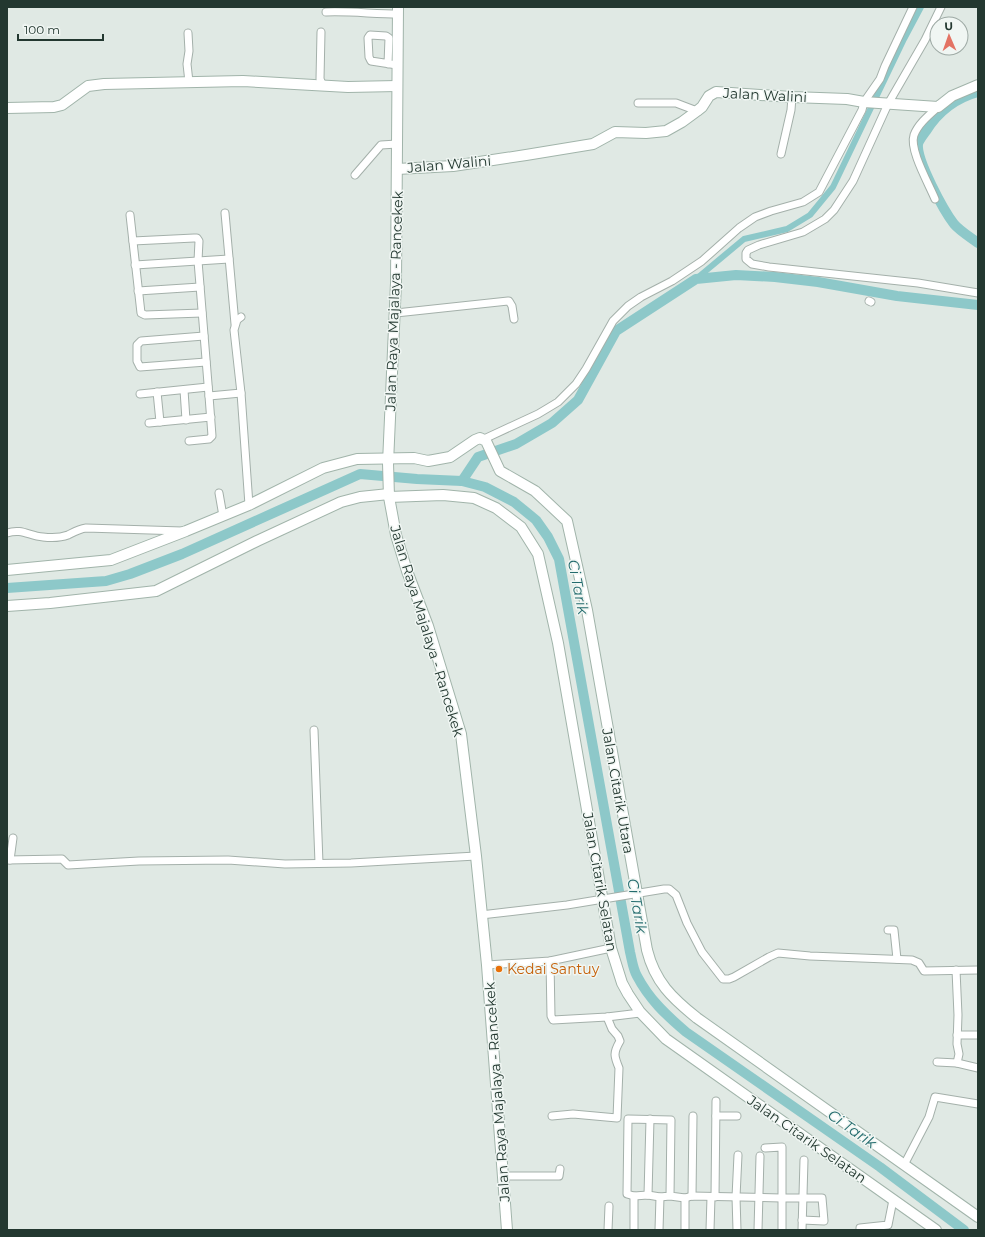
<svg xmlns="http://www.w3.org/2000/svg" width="985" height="1237" font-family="Montserrat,sans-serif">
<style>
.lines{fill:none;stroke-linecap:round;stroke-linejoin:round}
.canal{stroke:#8dc8c9;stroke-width:6}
.river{stroke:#8dc8c9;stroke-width:10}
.street-casing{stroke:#a4b0aa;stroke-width:9}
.secondary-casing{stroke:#a1b4aa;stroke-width:12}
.street{stroke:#fff;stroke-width:7}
.secondary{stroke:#fff;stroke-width:10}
.food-dot{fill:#e8710a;stroke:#f0f6f3;stroke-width:1.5}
.labels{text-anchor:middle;stroke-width:3;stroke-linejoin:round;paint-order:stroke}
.street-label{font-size:14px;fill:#233830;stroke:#f0f6f3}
.food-label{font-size:14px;fill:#c56008;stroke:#f0f6f3;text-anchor:start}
.water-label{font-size:15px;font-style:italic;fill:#236b6d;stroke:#f0f6f3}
</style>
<rect width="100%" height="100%" fill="#e0e9e4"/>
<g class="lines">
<!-- canal -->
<polyline class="canal" points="696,279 744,239 787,229 810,215 833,187 904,39 921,7"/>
<!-- river -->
<g class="river">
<path d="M978,92C956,98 938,112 926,131C923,135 919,140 918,144C916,160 944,211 954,224C960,231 970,237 978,243"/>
<polyline points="462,481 478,457 516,444 552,423 578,400 616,331 696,279 736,275 775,277 818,282 897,296 978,305"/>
<path d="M7,588L106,581L130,574L182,554L360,474L417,479L462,481L485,487L514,502L536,520L548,537L559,559L630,952C632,960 633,969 637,976C649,999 666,1015 686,1032L880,1167L964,1230"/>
</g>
<defs>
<g id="street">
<polyline points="941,7 925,40 888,104 853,181 834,210 825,219 803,232 759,245 748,250 746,253 746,259 752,264 769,267 918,283 978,293"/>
<path d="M326,12C350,11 374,14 398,14"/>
<polyline points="321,32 320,79 323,86"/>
<polyline points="188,33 189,51 187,64 189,82"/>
<polyline points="388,64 389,38 386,36 370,35 368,38 369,57 371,61 397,65"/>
<polyline points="638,103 676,103 697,111"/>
<polyline points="781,154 791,110 792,97"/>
<polyline points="355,175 381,145 397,144"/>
<path d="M935,199C929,184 909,150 914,135C918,124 929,115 938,107"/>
<polyline points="225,213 235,324"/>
<polyline points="130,215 141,313 145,315 202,313"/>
<polyline points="133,241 194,238 197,238 199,241 198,261 209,396 241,393 234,330 237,320 241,317"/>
<polyline points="135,265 229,259"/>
<polyline points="138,291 200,287"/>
<polyline points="869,301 871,302"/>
<polyline points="396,313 508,301 509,301 512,306 514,319"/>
<polyline points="204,336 141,341 137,345 137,361 140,367 206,362"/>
<polyline points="184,390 186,420"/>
<polyline points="157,392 160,422"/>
<polyline points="241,393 249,505"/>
<polyline points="140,394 208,387"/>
<polyline points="149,423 211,417"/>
<polyline points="484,439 538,414 558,402 576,384 586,369 613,321 628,306 641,297 672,281 702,261 739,228 755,217 771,211 803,202 819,192 862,110 864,102 880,79 885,66 913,7"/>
<polyline points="189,441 209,439 212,436 209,396"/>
<polyline points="219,493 223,516"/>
<path d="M7,533C22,528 29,536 43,537C52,538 60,538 68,535C74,532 79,529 86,528L182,531"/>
<polyline points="314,730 319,863"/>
<polyline points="7,860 62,859 68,865 139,861 228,860 285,864 351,863 476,856"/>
<polyline points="10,860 13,838"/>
<polyline points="481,915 567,905 664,889 669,889 676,895 687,923 702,952 723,979 729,979 734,977 769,957 778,953 810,956 912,960 919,963 924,971 978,970"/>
<polyline points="888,930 894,930 897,959"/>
<polyline points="550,961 551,1016 553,1020 607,1017 640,1013"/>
<polyline points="487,965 550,961 611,948"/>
<polyline points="956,970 958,1015 957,1044 959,1054 957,1063"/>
<polyline points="957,1035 978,1035"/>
<polyline points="937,1062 957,1063 978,1068"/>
<path d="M552,1116L573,1114L617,1118L619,1068C614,1056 613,1053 620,1041L618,1036L612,1029L607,1017"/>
<polyline points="716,1116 737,1116"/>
<polyline points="765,1148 782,1147 782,1230"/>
<polyline points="904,1165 929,1117 935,1097 978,1104"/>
<polyline points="504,1176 559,1176 560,1169"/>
<polyline points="648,1195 650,1119"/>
<polyline points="670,1196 671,1120 628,1119 627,1194 634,1196 648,1195 660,1197 670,1196 685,1198 692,1196 781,1198 822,1198 824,1221 802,1220"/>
<polyline points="692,1196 693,1116"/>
<polyline points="715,1197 716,1101"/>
<polyline points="608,1230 609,1206"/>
<polyline points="634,1230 634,1196"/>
<polyline points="659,1230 660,1197"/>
<polyline points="685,1230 685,1198"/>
<polyline points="710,1230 711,1197"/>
<polyline points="737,1230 736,1197 738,1155"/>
<polyline points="758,1230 760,1156"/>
<polyline points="802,1230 804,1160"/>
<polyline points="860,1230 860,1228 888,1225 893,1200"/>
</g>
<g id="secondary">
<polyline points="398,7 396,283 388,463 389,497 396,535 407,571 428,626 461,734 476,856 487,965 507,1230"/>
<polyline points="7,108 54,107 62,105 88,86 104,84 243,81 348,87 397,86"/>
<polyline points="397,169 453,166 526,155 593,144 615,132 646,133 666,131 682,122 697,111 702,107 709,96 716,92 792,97 847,99 864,102 938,107 952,96 978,85"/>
<polyline points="389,497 443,495 474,498 496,508 521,527 538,554 558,643 611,948 622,983 628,994 640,1012 666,1039 936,1230"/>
<path d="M7,570L111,560L186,531L249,505L323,468L357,459L414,458L428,461L450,457L475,440L480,438L486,441L500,471L535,491L567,521L587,610L647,950C655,982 672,998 697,1018L978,1217"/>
<polyline points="7,606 50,603 156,591 257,541 341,502 360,497 389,494"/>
</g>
</defs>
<!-- street casing -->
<use href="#street" class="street-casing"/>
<!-- secondary casing -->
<use href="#secondary" class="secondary-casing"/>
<!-- street -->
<use href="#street" class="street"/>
<!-- secondary -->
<use href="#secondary" class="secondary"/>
</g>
<!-- markers -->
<circle class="food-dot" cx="499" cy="969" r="4"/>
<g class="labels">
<!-- street labels -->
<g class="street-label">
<text transform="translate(765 95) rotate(3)" y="5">Jalan Walini</text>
<text transform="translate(449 164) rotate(-5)" y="5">Jalan Walini</text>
<text transform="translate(394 301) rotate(-88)" y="5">Jalan Raya Majalaya - Rancekek</text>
<text transform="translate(427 631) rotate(73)" y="5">Jalan Raya Majalaya - Rancekek</text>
<text transform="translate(618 791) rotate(80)" y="5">Jalan Citarik Utara</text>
<text transform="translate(600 882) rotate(80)" y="5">Jalan Citarik Selatan</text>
<text transform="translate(497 1092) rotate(-94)" y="5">Jalan Raya Majalaya - Rancekek</text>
<text transform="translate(807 1139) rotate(35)" y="5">Jalan Citarik Selatan</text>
</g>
<!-- food labels -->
<g class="food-label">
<text x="507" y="974">Kedai Santuy</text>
</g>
<!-- water labels -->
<g class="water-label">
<text transform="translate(578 587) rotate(79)" y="5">Ci Tarik</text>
<text transform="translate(637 906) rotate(80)" y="5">Ci Tarik</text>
<text transform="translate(852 1129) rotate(35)" y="5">Ci Tarik</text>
</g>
</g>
<!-- border -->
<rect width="985" height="1237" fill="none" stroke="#233830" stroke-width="16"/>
<!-- north arrow -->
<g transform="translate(949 36) rotate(358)"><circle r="19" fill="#f0f6f3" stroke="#9eaaa5"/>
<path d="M0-3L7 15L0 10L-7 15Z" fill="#e37364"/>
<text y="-6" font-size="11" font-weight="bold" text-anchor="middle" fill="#233830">U</text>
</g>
<!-- scale -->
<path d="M18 34v6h85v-6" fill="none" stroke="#233830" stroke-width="2"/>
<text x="24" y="34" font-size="12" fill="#233830" stroke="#f0f6f3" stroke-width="3" paint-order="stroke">100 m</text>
</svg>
